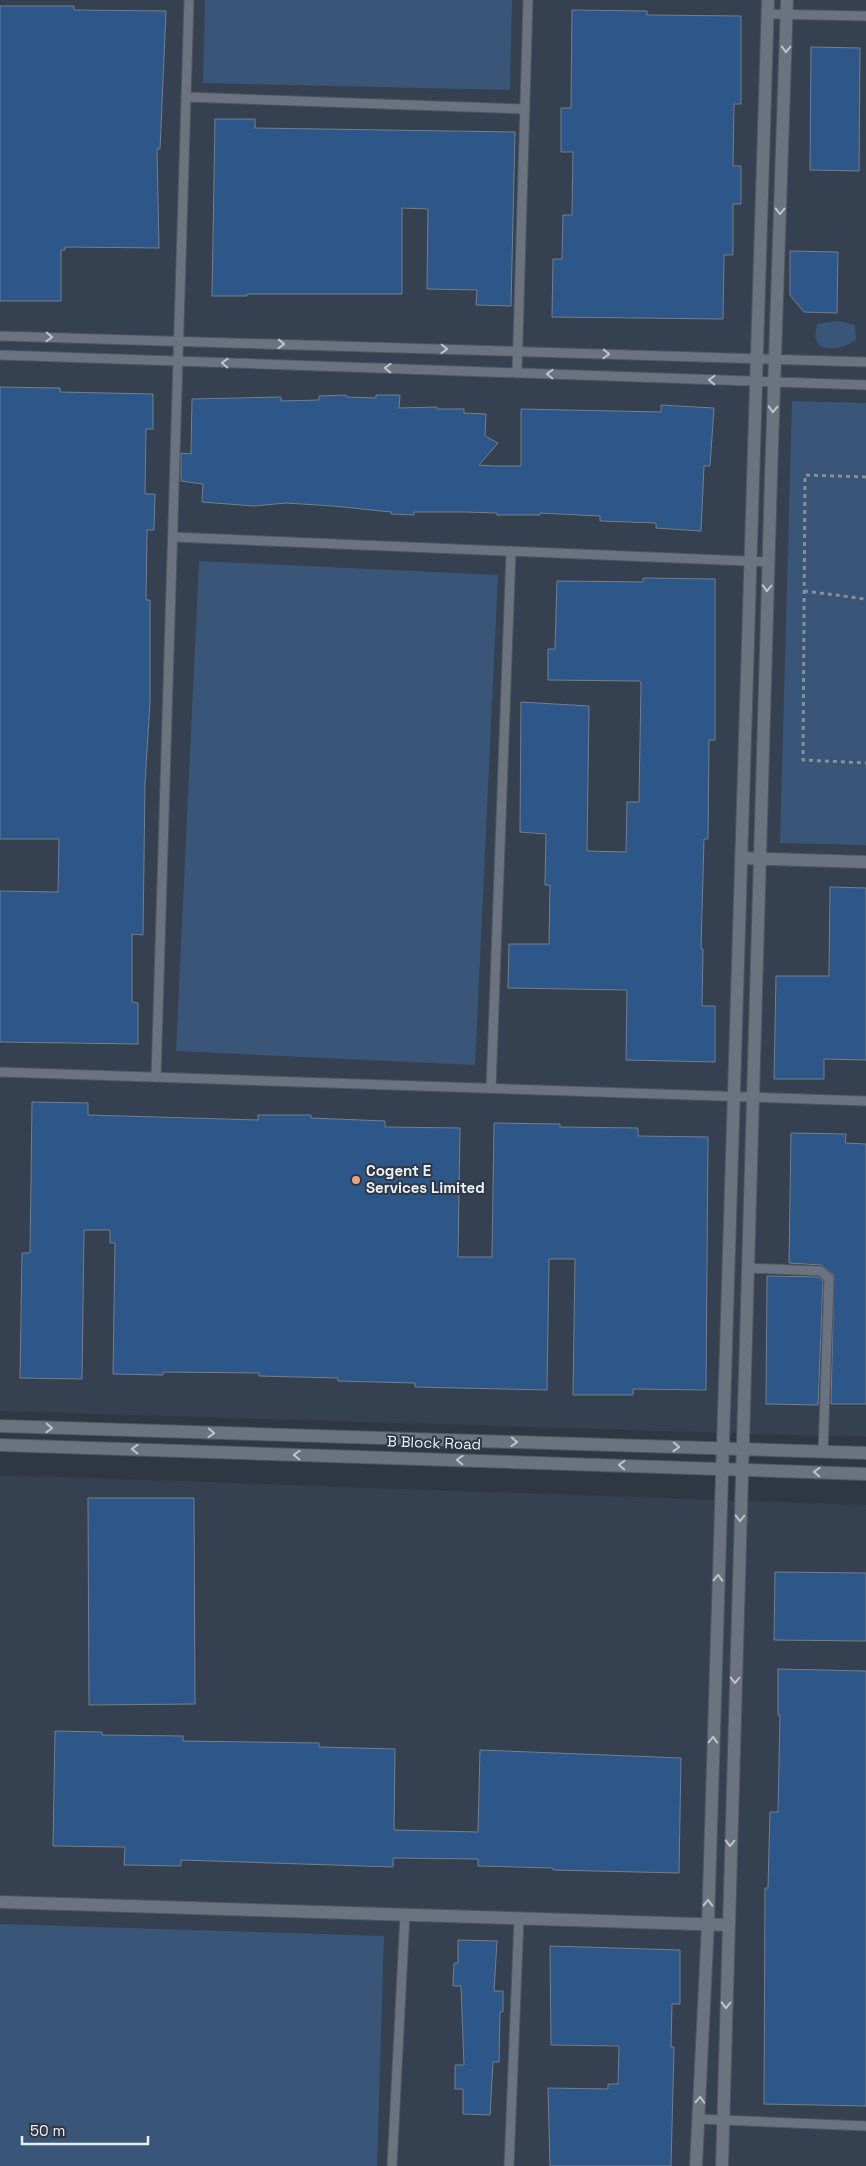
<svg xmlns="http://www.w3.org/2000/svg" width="866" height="2166" font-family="'Space Grotesk',sans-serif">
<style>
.built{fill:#354151}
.green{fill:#395577}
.building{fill:#2d5689;stroke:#757e8b}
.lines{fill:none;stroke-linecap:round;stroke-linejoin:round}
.service-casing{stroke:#4e555f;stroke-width:11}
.minor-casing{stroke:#4e555f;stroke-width:14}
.tertiary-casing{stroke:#4e555f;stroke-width:14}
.path{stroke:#878f97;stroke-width:3;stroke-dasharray:4 4;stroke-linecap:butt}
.service{stroke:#6a737f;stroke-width:9}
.minor{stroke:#6a737f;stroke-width:12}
.tertiary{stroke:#6a737f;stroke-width:12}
.oneway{stroke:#bdc4cd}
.poi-dot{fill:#f1a17d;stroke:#2f3842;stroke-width:2}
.labels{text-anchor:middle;stroke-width:4;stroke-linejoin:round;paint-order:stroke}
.poi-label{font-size:15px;font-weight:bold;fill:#eaf0f7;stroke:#2f3842;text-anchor:start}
.street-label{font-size:15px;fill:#eaf0f7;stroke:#2f3842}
</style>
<rect width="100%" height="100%" fill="#2f3842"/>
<!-- built -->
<g class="built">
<polygon points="0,0 866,0 866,1437 0,1411"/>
<polygon points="0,1475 866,1505 866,2166 0,2166"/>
</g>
<!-- green -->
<g class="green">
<polygon points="205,0 512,0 510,90 203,83"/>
<path d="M839,321L855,325L856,340C843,348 833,351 819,346L815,337L817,324Z"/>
<polygon points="792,401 866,403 866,845 780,843"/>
<polygon points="199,561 498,575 475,1065 176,1051"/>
<polygon points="0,1924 384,1936 377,2166 0,2166"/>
</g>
<!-- building -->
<g class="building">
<polygon points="0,6 74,6 74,10 166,11 160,149 157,149 159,248 65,247 65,250 61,250 61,301 0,301"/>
<polygon points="572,10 647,11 647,15 741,16 741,104 734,104 733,166 741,166 741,204 733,204 733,255 724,255 723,319 552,317 553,259 562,259 563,215 572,215 573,152 561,152 561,108 571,108"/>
<polygon points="811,47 860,48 859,171 810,170"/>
<polygon points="215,119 255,119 255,128 515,132 511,306 476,305 477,290 427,289 428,209 402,208 402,294 247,294 247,296 212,296"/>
<polygon points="790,251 838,252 837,313 804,312 790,295"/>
<polygon points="0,387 60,388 60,392 153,394 153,429 146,429 145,494 155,494 154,530 147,530 146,600 150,600 150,702 145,783 143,935 132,934 132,1002 138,1003 138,1044 0,1042 0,891 58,892 59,839 0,839"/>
<polygon points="346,395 346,397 376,398 376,395 400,395 399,408 437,407 437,409 464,409 464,413 486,414 485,436 498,443 479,465 494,466 521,466 521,409 661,412 661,405 714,408 710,466 704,466 701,531 656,528 656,523 600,521 600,516 540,513 540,515 497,515 497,513 465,512 414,512 414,515 391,514 391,512 333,506 286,503 254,506 202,502 203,484 181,481 181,453 191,454 192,399 281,397 281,401 319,400 319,396"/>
<polygon points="643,578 715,579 715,740 709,740 708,839 704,839 701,949 703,949 702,1006 715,1006 715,1062 626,1060 627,990 508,988 509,944 549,944 550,885 545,885 546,834 520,832 521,702 589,706 587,851 626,852 627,802 639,802 641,684 640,681 548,680 548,649 555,649 557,581 643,582"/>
<polygon points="830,887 866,888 866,1060 824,1059 824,1079 774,1079 776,976 829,976"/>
<polygon points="32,1102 88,1103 88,1115 258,1120 258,1115 311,1115 311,1118 385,1121 385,1127 460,1128 458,1257 492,1257 494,1123 560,1124 560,1127 638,1128 638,1136 708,1137 706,1390 633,1389 633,1395 573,1395 575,1259 549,1259 547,1390 415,1387 415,1383 338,1381 338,1378 259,1376 259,1373 163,1372 163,1375 113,1374 115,1243 110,1243 110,1230 84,1230 82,1379 20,1378 22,1253 30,1253"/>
<polygon points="791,1133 846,1134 845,1143 866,1144 866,1404 831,1404 834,1275 821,1265 789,1263"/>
<polygon points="767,1276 818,1277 823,1281 818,1405 766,1404"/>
<polygon points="88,1498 194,1498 195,1704 89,1705"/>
<polygon points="775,1572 866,1573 866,1641 774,1640"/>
<polygon points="778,1669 866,1671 866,2106 764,2104 765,1888 768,1888 770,1812 778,1812 780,1715 778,1715"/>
<polygon points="55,1731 102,1732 102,1735 183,1736 183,1741 319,1743 319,1747 395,1749 394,1830 478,1832 480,1750 681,1758 679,1873 553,1870 553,1868 478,1866 478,1859 393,1858 393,1867 181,1860 181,1866 124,1865 125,1847 53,1846"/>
<polygon points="458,1940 497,1941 494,1991 503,1991 503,2012 500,2012 499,2062 493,2062 490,2115 463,2114 463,2089 455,2089 455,2065 464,2065 461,1986 453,1986 454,1963 458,1963"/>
<polygon points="550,1946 680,1950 680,2004 672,2004 671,2047 674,2047 671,2166 550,2166 548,2088 608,2089 608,2084 618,2084 619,2046 551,2045"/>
</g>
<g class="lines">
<defs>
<g id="service">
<polyline points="767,14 866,16"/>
<polyline points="186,97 525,109"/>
<polyline points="0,336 866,362"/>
<polyline points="0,355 866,385"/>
<polyline points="517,373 528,0"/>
<polyline points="173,537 768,562"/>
<polyline points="0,1072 866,1101"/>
<polyline points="156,1077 189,0"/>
<polyline points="491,1088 511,551"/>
<polyline points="748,1268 820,1271 829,1278 823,1452"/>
<polyline points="699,2119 866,2126"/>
<polyline points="392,2166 405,1914"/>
<polyline points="509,2166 519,1918"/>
</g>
<g id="minor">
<polyline points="741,858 866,862"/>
<polyline points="0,1902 728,1925"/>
</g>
<g id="tertiary">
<polyline points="0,1426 866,1453"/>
<polyline points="0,1445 866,1474"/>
<polyline points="696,2166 708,1924 768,0"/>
<polyline points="722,2166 771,477 787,0"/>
</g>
</defs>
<!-- service casing -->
<use href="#service" class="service-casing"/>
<!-- minor casing -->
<use href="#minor" class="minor-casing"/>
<!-- tertiary casing -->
<use href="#tertiary" class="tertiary-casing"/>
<!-- path -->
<g class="path">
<polyline points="866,477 805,475 803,760 866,763"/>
<polyline points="804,591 866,599"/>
</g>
<!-- service -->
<use href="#service" class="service"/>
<!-- minor -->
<use href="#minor" class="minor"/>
<!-- tertiary -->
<use href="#tertiary" class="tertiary"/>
</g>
<!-- one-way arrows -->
<defs><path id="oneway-chevron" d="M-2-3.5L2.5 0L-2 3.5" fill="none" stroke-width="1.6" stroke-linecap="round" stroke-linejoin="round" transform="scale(1.25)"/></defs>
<g class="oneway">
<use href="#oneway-chevron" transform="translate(786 49) rotate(92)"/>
<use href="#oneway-chevron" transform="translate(780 211) rotate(92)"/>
<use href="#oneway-chevron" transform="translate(49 337) rotate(2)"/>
<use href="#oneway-chevron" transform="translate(281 344) rotate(2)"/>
<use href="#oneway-chevron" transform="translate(444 349) rotate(2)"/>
<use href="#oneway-chevron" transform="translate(606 354) rotate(2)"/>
<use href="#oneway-chevron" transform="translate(225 363) rotate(-178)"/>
<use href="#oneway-chevron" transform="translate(388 368) rotate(-178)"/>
<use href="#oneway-chevron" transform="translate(550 374) rotate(-178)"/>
<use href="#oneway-chevron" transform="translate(712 380) rotate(-178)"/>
<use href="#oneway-chevron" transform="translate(773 409) rotate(92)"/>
<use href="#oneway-chevron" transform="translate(767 588) rotate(92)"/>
<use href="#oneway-chevron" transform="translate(49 1428) rotate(2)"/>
<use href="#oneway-chevron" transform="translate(211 1433) rotate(2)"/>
<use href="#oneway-chevron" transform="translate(514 1442) rotate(2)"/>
<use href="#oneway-chevron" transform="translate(676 1447) rotate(2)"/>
<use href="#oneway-chevron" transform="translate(135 1449) rotate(-178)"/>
<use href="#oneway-chevron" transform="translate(297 1455) rotate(-178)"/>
<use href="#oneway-chevron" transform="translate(460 1460) rotate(-178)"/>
<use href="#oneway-chevron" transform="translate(622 1465) rotate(-178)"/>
<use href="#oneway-chevron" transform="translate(817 1472) rotate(-178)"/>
<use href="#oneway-chevron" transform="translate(740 1518) rotate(92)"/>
<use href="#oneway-chevron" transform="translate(718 1578) rotate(-88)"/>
<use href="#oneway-chevron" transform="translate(735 1680) rotate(92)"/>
<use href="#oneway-chevron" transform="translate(713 1740) rotate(-88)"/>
<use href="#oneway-chevron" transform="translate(730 1843) rotate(92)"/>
<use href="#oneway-chevron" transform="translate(708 1903) rotate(-88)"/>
<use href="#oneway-chevron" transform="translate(726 2005) rotate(91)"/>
<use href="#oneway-chevron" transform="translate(700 2100) rotate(-87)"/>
</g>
<!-- markers -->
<circle class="poi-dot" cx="356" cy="1180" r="5"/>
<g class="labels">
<!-- poi labels -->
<g class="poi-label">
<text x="366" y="1176">Cogent E<tspan x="366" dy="17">Services Limited</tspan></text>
</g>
<!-- street labels -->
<g class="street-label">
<text transform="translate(434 1443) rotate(2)" y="5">B Block Road</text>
</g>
</g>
<!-- scale -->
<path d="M22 2136v8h126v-8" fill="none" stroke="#eaf0f7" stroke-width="2.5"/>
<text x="30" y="2136" font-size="15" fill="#eaf0f7" stroke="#2f3842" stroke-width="4" paint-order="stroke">50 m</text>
</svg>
